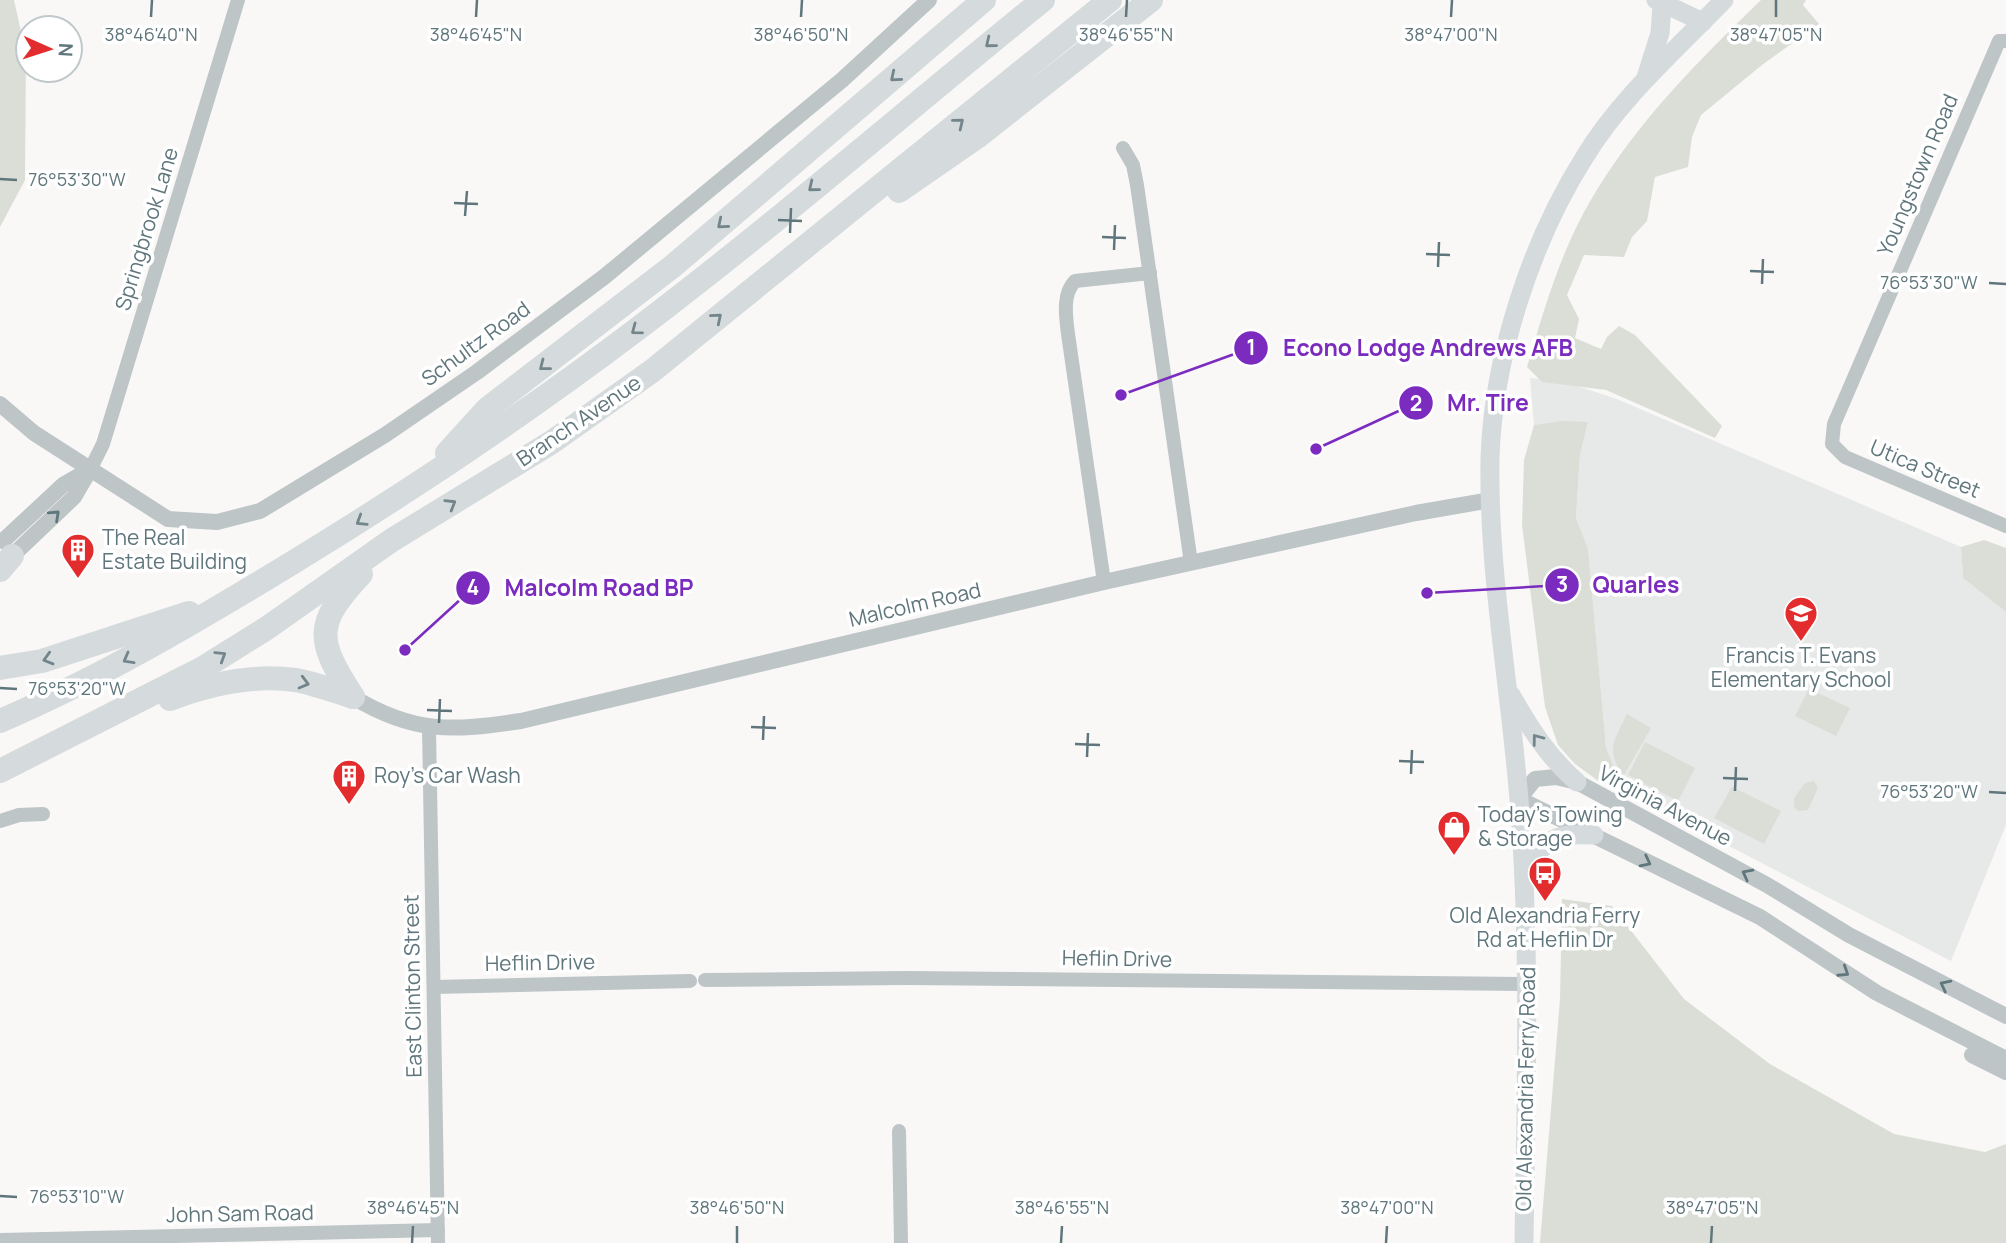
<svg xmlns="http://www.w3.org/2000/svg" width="2006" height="1243" font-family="Manrope,sans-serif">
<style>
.built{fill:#e7e8e8}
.green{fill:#dbded6}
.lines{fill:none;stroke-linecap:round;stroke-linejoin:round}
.minor{stroke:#bdc5c7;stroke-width:14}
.tertiary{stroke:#bdc5c7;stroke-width:16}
.secondary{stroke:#d5dbdd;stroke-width:19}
.motorway{stroke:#d5dbdd;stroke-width:24}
.oneway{stroke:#71858b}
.oneway2{stroke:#5f767c}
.ticks{fill:none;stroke:#5f767c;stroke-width:2.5}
.labels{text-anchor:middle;stroke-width:7;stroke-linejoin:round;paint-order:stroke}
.street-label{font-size:21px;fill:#5f767c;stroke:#fff}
.poi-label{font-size:21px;fill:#5f767c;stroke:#fff;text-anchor:start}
.ticks-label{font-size:18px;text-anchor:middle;fill:#5f767c;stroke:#fff;stroke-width:7;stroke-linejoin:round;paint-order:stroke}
.leader{fill:none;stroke:#7b2cbf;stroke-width:2.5}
.callout-dot{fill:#7b2cbf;stroke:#fff;stroke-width:2.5}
.mark-label{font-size:21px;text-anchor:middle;font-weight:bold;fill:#fff}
.callout-label{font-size:23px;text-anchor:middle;font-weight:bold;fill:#7b2cbf;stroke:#fff;stroke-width:7;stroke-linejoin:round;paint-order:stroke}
</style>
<rect width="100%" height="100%" fill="#f9f8f7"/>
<!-- built -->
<polygon class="built" points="1530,378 1562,381 1617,399 1961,547 1963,578 2006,612 2006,825 1951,961 1617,788 1619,781 1606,747 1588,548 1576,518 1580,455 1588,422 1534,425"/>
<!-- green -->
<g class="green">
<polygon points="0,0 14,0 26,54 25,180 0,227"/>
<path d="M1761,0H1806L1803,5L1819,24L1762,65L1701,115L1692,137L1688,167L1655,177L1647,221L1632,237L1624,257L1584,255L1567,295L1579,319L1575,338L1601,349L1607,337L1619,326L1635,335L1722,426L1715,438L1606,390L1542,382L1527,367C1544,309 1561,250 1592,198C1637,122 1698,61 1761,0Z"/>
<polygon points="1563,421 1588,422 1580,455 1576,518 1588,548 1606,747 1619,781 1617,788 1601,783 1575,764 1558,745 1545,707 1522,525 1524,460 1534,425"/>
<polygon points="1984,540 2006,548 2006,612 1963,578 1961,547"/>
<polygon points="1809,689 1850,708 1836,736 1795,716"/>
<path d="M1627,714L1651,728L1624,775C1604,751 1615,739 1627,714Z"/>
<polygon points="1645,742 1695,768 1678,801 1628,775"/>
<polygon points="1814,781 1818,788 1808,810 1798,811 1794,807 1794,798 1805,783"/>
<polygon points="1732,787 1781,811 1764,844 1714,818"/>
<polygon points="1562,899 1612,906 1684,999 1770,1064 1894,1134 1985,1152 2006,1144 2006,1243 1540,1243 1560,999"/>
</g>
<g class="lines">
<!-- minor -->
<g class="minor">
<polyline points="2006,41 1999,41 1834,424 1832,444 1845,457 2006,526"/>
<polyline points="1123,148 1133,165 1137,185 1191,563"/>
<polyline points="91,468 103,444 238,0"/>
<path d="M1104,582L1068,334C1066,317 1062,294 1075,281L1150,273"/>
<polyline points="429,728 438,1243"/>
<polyline points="0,821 19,815 43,814"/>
<polyline points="705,980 906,978 1529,984"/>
<polyline points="434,987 690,981"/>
<polyline points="899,1131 901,1243"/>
<polyline points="0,1240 438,1230"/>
</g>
<!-- tertiary -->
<g class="tertiary">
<polyline points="0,404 34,433 168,519 217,522 260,511 385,435 477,372 604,277 842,80 929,0"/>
<polyline points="3,541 63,485 89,470"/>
<polyline points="12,556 74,497 91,468"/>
<path d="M353,697C414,734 452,731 521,721L1104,582L1416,513L1491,500"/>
<polyline points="2006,1016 1849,935 1767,885 1577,782 1556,777 1535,779 1519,799 1760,917 1877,993 2006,1059"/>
<polyline points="1972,1055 2006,1072"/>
</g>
<!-- secondary -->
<g class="secondary">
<polyline points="1656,0 1703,22"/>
<polyline points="1647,74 1660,33 1662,5"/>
<path d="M1511,695C1530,728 1548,757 1577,782"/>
<path d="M1524,869C1551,838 1551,833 1594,835"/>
<path d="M1524,1243C1526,1095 1531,948 1519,800C1510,686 1488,573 1490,458C1493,358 1531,242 1584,158C1620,98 1676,50 1724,0"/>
</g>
<!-- motorway -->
<g class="motorway">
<polyline points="899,191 977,137 1151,0"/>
<polyline points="447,453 487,409 673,266 984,0"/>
<polyline points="0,570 12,556"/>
<polyline points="0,668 42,661 189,613"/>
<path d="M353,697C317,641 313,625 361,574"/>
<path d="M170,699C210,684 252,674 295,680C314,683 334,691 353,697"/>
<path d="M0,721C102,677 197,621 292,563C410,491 525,414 636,330C775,225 907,110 1043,0"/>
<polyline points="0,771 203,668 267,628 392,540 552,442 652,371 1110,0"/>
</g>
</g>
<!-- one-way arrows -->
<defs><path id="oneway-chevron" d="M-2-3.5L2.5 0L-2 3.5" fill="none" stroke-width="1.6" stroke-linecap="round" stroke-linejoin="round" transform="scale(1.75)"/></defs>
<g class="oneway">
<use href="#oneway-chevron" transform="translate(990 43) rotate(141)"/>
<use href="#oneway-chevron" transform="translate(895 77) rotate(140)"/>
<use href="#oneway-chevron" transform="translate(959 123) rotate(-39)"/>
<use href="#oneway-chevron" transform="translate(813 187) rotate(141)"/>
<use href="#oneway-chevron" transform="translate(722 224) rotate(140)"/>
<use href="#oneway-chevron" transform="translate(717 318) rotate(-40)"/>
<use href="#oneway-chevron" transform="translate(636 330) rotate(143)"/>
<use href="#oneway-chevron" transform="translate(544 366) rotate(142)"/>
<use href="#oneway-chevron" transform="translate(451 504) rotate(-31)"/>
<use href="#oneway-chevron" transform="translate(361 521) rotate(148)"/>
<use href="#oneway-chevron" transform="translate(221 656) rotate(-32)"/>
<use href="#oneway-chevron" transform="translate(48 659) rotate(164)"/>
<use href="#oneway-chevron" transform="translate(128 659) rotate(151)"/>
<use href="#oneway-chevron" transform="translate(304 683) rotate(15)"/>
<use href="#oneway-chevron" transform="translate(1537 739) rotate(-127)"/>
</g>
<g class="oneway2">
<use href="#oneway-chevron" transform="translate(55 515) rotate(-43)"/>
<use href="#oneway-chevron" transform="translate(1646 862) rotate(27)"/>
<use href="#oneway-chevron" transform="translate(1747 874) rotate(-152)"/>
<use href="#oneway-chevron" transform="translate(1844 972) rotate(33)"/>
<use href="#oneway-chevron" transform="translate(1945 985) rotate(-153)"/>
</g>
<!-- ticks -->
<path class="ticks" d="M151,17L152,0M476,17L477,0M801,17L802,0M1126,17L1127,0M1451,17L1452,0M1776,17V0M0,179L17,180M454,203L478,204M465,216L467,191M778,220L802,221M790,233L791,208M1102,237L1126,238M1114,250L1115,225M1426,254L1450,255M1438,267L1439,242M1750,271L1774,272M1989,283L2006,284M1762,284L1763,259M0,688L17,689M427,710L452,711M439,723L440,699M751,727L776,728M763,740L764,716M1075,744L1100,745M1087,757L1088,733M1399,761L1424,762M1411,774L1412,750M1723,778L1748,779M1735,791L1736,767M1989,792L2006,793M0,1196L17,1197M412,1243L413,1226M737,1243V1226M1061,1243L1062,1226M1386,1243L1387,1226M1711,1243L1712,1226"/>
<!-- icons -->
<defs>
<symbol id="building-pin" viewBox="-11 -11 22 30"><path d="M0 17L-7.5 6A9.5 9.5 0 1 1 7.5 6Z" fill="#e32c2d" stroke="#fff"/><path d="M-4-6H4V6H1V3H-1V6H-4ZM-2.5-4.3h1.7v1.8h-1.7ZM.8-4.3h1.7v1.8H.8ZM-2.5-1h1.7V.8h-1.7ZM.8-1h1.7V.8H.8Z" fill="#fff"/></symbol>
<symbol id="school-pin" viewBox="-11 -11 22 30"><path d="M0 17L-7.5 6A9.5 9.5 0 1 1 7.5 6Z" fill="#e32c2d" stroke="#fff"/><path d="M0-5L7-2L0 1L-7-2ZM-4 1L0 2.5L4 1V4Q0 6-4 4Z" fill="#fff"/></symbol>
<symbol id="shop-pin" viewBox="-11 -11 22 30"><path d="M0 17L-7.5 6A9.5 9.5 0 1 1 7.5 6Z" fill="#e32c2d" stroke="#fff"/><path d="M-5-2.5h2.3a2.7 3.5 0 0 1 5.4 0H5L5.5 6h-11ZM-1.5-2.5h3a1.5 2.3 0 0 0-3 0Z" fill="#fff"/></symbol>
<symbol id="bus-pin" viewBox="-11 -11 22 30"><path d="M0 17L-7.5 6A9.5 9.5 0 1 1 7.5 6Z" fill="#e32c2d" stroke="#fff"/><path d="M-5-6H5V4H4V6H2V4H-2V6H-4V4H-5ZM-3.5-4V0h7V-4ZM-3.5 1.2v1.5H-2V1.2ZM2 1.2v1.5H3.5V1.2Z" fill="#fff"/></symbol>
</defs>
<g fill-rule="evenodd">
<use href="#building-pin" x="59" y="531" width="38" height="52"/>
<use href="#school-pin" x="1782" y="594" width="38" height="52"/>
<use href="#building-pin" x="330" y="757" width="38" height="52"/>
<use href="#shop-pin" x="1435" y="808" width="38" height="52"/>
<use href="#bus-pin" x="1526" y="854" width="38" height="52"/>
</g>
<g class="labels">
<!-- street labels -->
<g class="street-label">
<text transform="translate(1918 175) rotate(-67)" y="7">Youngstown Road</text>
<text transform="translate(147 229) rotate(-73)" y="7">Springbrook Lane</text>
<text transform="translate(476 344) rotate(-36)" y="7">Schultz Road</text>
<text transform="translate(579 421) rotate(-34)" y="7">Branch Avenue</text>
<text transform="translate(1925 469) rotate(23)" y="7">Utica Street</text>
<text transform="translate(915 605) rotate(-13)" y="7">Malcolm Road</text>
<text transform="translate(1665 806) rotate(28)" y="7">Virginia Avenue</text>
<text transform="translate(1117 959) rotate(1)" y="7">Heflin Drive</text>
<text transform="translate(540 963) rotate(-1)" y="7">Heflin Drive</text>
<text transform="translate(413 986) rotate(-91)" y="7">East Clinton Street</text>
<text transform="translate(1526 1089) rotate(-89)" y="7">Old Alexandria Ferry Road</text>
<text transform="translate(240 1214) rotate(-1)" y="7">John Sam Road</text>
</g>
<!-- poi labels -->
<g class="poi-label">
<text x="102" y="545">The Real<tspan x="102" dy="24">Estate Building</tspan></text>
<text x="1801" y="663" text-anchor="middle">Francis T. Evans<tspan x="1801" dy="24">Elementary School</tspan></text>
<text x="374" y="783">Roy's Car Wash</text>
<text x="1478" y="822">Today's Towing<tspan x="1478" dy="24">&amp; Storage</tspan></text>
<text x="1545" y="923" text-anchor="middle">Old Alexandria Ferry<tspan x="1545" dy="24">Rd at Heflin Dr</tspan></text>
</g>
</g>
<g class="ticks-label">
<text x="151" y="41">38°46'40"N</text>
<text x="476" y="41">38°46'45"N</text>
<text x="801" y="41">38°46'50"N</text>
<text x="1126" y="41">38°46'55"N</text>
<text x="1451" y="41">38°47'00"N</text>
<text x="1776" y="41">38°47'05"N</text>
<text x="77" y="186">76°53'30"W</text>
<text x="1929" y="289">76°53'30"W</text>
<text x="77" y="695">76°53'20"W</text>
<text x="1929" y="798">76°53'20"W</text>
<text x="77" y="1203">76°53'10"W</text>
<text x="413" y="1214">38°46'45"N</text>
<text x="737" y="1214">38°46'50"N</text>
<text x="1062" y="1214">38°46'55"N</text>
<text x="1387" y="1214">38°47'00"N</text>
<text x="1712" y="1214">38°47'05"N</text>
</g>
<!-- callouts -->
<path class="leader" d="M1121 395L1251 348M1316 449L1416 403M1427 593L1562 585M405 650L473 588"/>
<g class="callout-dot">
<circle cx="1121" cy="395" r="7"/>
<circle cx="1316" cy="449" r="7"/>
<circle cx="1427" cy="593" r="7"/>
<circle cx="405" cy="650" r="7"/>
<circle cx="1251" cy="348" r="18"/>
<circle cx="1416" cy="403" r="18"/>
<circle cx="1562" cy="585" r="18"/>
<circle cx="473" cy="588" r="18"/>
</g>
<g class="mark-label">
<text x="1251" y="355">1</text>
<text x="1416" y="411">2</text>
<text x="1562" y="592">3</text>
<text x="473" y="595">4</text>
</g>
<g class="callout-label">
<text x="1428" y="356">Econo Lodge Andrews AFB</text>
<text x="1488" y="411">Mr. Tire</text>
<text x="1636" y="593">Quarles</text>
<text x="599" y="596">Malcolm Road BP</text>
</g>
<!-- north arrow -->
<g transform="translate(49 49) rotate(93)"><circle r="33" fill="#ffffff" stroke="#bfc8cb" stroke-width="2"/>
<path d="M0-5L12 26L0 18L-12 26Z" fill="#e32c2d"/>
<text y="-10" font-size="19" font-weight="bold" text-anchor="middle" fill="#5f767c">N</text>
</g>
</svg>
